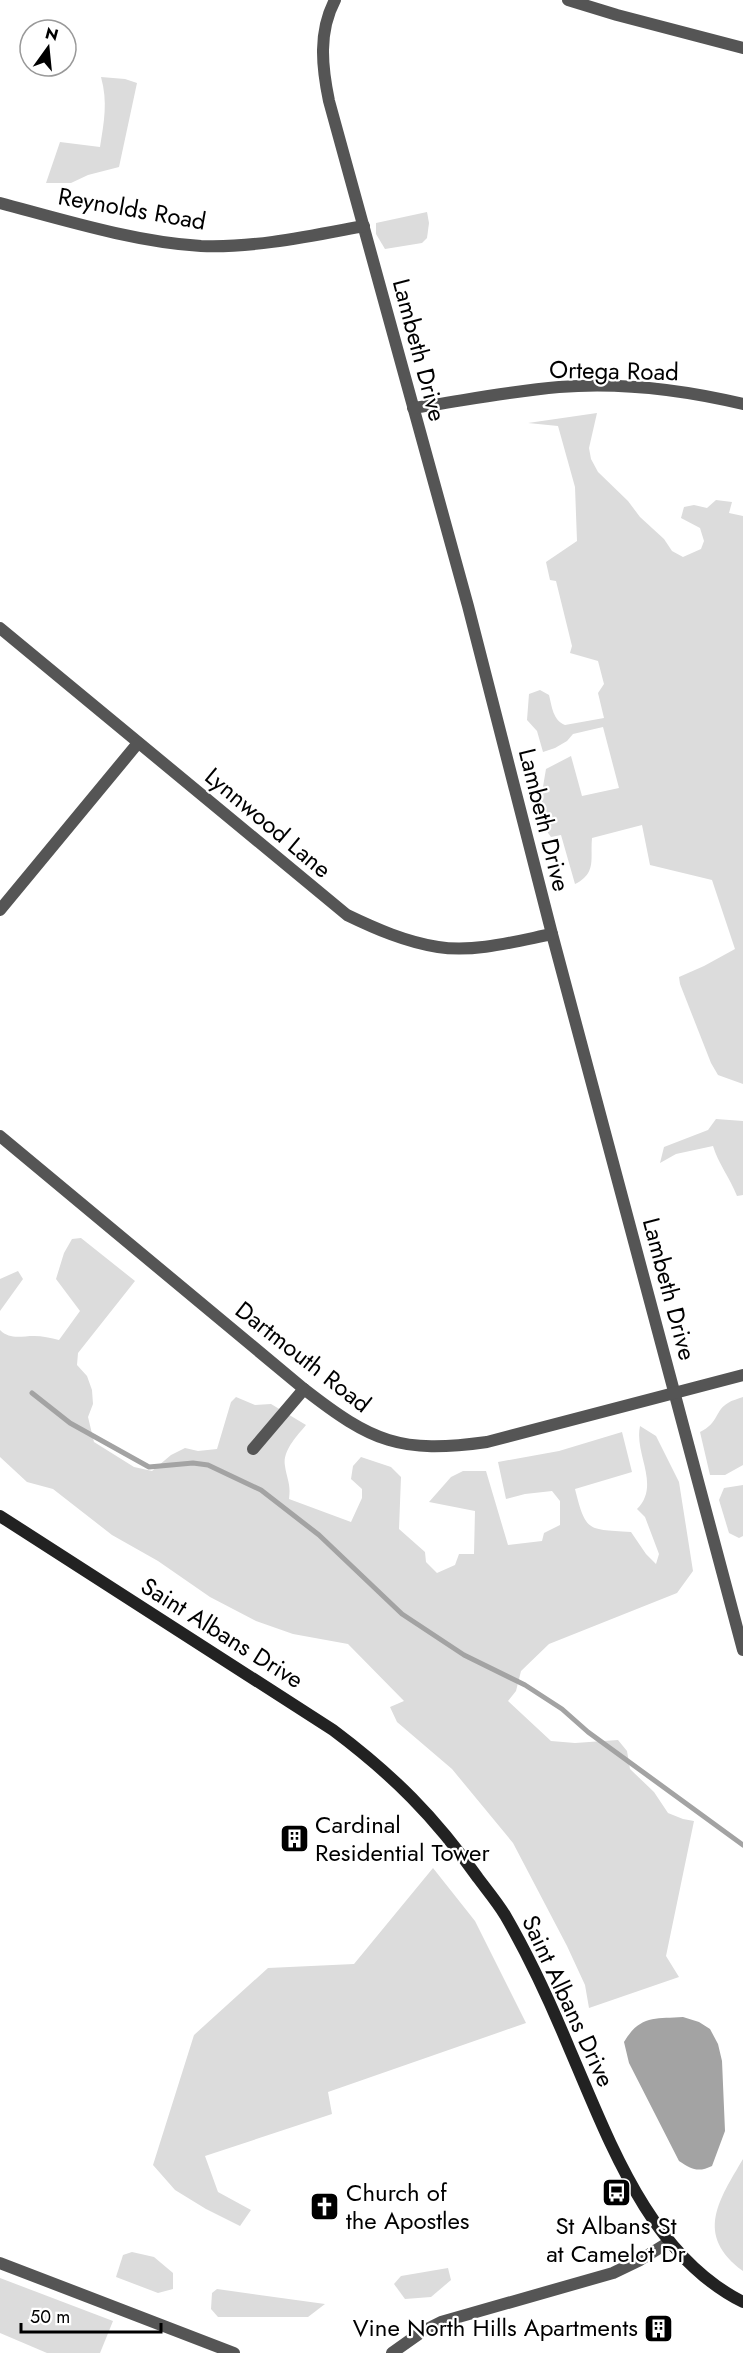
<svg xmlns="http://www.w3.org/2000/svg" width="743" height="2353" font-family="Jost,sans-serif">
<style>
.green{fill:#dcdcdc}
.water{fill:#a3a3a3}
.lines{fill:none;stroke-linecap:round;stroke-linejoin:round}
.stream{stroke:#a3a3a3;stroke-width:5}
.street{stroke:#555;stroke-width:12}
.secondary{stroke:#222;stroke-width:12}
.labels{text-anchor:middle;stroke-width:4.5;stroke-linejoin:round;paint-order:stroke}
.street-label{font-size:24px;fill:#000;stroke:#fff}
.poi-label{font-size:24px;fill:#000;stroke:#fff;text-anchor:start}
</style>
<rect width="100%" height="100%" fill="#fff"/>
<!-- green -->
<g class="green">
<path d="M101,77L125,79L137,83L119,167L88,175L71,183H46L60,142L100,147C104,122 108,102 101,77Z"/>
<polygon points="427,212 429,223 427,238 422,243 385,249 376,234 376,223"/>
<path d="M597,413L589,448L591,459L598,472L628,501L640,517L664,539L672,551L683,557L701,549L704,541L700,528L681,518L684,507L694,505L707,508L716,500L732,502L729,513L743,516V1084L718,1075L711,1063L680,984L679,977L704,966L735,949L712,880L650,865L642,825L592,838C590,859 597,873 575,884L561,835L551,837C536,817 542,793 546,769L571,756L582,796L619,788L603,727L573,734L567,741L555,748L543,752L537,731L527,720L529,694L540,690L549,695C552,707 553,720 565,725L604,718L598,693L604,684L598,661L570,653L572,646L556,581L550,580L546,562L577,541L575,487L558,426L528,423Z"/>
<path d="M716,1119L743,1121V1195L737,1196C730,1178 718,1163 713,1146L676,1154L660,1163L664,1147L708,1130Z"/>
<path d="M81,1238L135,1281L78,1353L77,1365L87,1376L92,1390L93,1404L88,1417L94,1442L134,1467L152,1471L171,1455L185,1448L198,1451L217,1449L231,1402L236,1397L255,1405L271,1404L306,1425C297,1436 282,1451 285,1466C287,1480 291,1483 289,1499L351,1522L362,1498V1489L351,1479L353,1466L361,1457L391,1467L401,1477L399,1529L425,1552L426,1562L437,1573L455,1565L459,1554H474L475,1511L429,1502L451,1477L463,1471H486L508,1545L542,1541L544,1533L560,1525V1501L552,1491L525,1494L506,1499L498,1462L559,1451L622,1432L632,1472L575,1489C586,1533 588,1529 631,1532L646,1554L656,1564L659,1554L645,1517L637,1509C661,1485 634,1454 640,1426L656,1436L679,1482L693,1571L677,1593L549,1644L521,1671L516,1691L508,1701L551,1741L575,1743L618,1740L627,1751L630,1769L654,1792L668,1813L683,1819L694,1821L666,1956L679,1977L589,2008L585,1985L567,1946L513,1843L452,1769L397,1722L390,1707L404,1701L348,1644L293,1634L256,1621L210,1597L158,1561L112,1535L53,1489L27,1482L0,1457V1330C10,1340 21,1336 34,1336C42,1336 51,1338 59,1340L80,1311L56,1279L64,1253L72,1239Z"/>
<polygon points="18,1271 23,1279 0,1311 0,1279"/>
<path d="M743,1397V1465L725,1475H710L700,1432C719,1423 715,1410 728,1403C732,1400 738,1399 743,1397Z"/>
<polygon points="743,1485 743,1536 739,1538 729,1533 719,1500 724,1488"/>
<polygon points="433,1868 475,1921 526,2023 328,2092 332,2114 205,2156 218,2192 251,2210 240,2226 206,2209 175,2190 153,2165 194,2035 268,1968 354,1964"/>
<path d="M743,2159V2271C694,2235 719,2200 743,2159Z"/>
<polygon points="132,2252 154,2257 173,2273 173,2289 158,2293 116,2277 123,2255"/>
<polygon points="448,2268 451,2280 431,2297 405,2299 394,2284 401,2276"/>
<polygon points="0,2278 113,2321 100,2353 47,2353 0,2333"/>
<polygon points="217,2289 325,2304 308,2317 218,2317 211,2309 212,2293"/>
</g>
<!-- water -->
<path class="water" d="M683,2017L699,2022L710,2029L718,2044L722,2061L725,2131L712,2166C698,2173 691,2169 679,2161L629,2063L624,2042C640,2015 655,2019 683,2017Z"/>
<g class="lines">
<!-- stream -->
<polyline class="stream" points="32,1393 70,1423 149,1467 193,1463 208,1465 261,1490 319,1535 402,1614 464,1655 525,1685 562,1709 588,1732 743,1845"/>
<!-- street -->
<g class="street">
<path d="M335,0C318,32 322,67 329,101L468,606L552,934L743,1650"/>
<polyline points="568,0 617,15 743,48"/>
<path d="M0,203C64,220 135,242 201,246C256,248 310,236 364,226"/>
<path d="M413,408C462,401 511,391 559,387C620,382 684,390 743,404"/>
<path d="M0,628L347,915C376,929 406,942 438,947C474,953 517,941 552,934"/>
<polyline points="0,910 138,743"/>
<path d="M0,1136L304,1389C372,1442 400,1454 487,1442L743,1375"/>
<polyline points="253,1449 304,1389"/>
<polyline points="0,2263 234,2353"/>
<polyline points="392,2353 423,2331 441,2322 613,2273 640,2260 669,2242"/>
</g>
<!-- secondary -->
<path class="secondary" d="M0,1516L333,1730C393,1775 435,1817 478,1878C487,1890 497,1902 505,1915C530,1958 551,2004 570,2050C609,2140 649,2255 743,2302"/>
</g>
<!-- icons -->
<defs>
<symbol id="building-square" viewBox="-11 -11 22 22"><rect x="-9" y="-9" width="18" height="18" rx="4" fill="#000" stroke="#fff"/><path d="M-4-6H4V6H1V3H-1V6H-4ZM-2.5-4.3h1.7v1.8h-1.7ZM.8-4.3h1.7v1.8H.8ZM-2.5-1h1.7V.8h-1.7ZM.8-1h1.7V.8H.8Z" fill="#fff"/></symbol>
<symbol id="bus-square" viewBox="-11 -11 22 22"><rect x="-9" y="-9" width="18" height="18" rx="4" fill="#000" stroke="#fff"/><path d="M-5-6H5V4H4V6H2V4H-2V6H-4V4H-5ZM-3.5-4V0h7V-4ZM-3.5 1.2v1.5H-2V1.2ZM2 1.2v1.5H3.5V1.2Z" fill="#fff"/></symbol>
<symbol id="church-square" viewBox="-11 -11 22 22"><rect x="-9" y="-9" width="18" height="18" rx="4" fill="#000" stroke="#fff"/><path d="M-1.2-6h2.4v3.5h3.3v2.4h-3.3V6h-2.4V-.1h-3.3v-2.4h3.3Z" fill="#fff"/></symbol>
</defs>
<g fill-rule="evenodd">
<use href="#building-square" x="278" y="1822" width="33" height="33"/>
<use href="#bus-square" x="600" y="2176" width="33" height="33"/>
<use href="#church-square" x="308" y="2190" width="33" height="33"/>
<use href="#building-square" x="642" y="2312" width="33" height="33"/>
</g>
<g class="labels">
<!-- street labels -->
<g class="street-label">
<text transform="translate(132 209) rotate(10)" y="8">Reynolds Road</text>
<text transform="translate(419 350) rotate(75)" y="8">Lambeth Drive</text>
<text transform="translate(614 371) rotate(1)" y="8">Ortega Road</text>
<text transform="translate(544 820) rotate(76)" y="8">Lambeth Drive</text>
<text transform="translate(268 823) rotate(40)" y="8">Lynnwood Lane</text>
<text transform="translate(669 1289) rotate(75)" y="8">Lambeth Drive</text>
<text transform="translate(303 1357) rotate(38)" y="8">Dartmouth Road</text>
<text transform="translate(222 1633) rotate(32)" y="8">Saint Albans Drive</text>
<text transform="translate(568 2001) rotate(65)" y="8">Saint Albans Drive</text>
</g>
<!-- poi labels -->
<g class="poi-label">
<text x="315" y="1833">Cardinal<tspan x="315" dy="28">Residential Tower</tspan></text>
<text x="346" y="2201">Church of<tspan x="346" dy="28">the Apostles</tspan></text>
<text x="616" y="2234" text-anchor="middle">St Albans St<tspan x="616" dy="28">at Camelot Dr</tspan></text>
<text x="638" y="2336" text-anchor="end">Vine North Hills Apartments</text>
</g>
</g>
<!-- north arrow -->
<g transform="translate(48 48) rotate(15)"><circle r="28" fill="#ffffff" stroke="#999999" stroke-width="1.5"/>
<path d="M0-4.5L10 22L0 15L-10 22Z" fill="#000000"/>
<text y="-9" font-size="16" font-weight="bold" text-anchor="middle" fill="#000000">N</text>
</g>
<!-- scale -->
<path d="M21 2323v9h140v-9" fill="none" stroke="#000000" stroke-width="3"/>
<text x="30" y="2323" font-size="18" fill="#000000" stroke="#ffffff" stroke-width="4.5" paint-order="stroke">50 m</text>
</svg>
